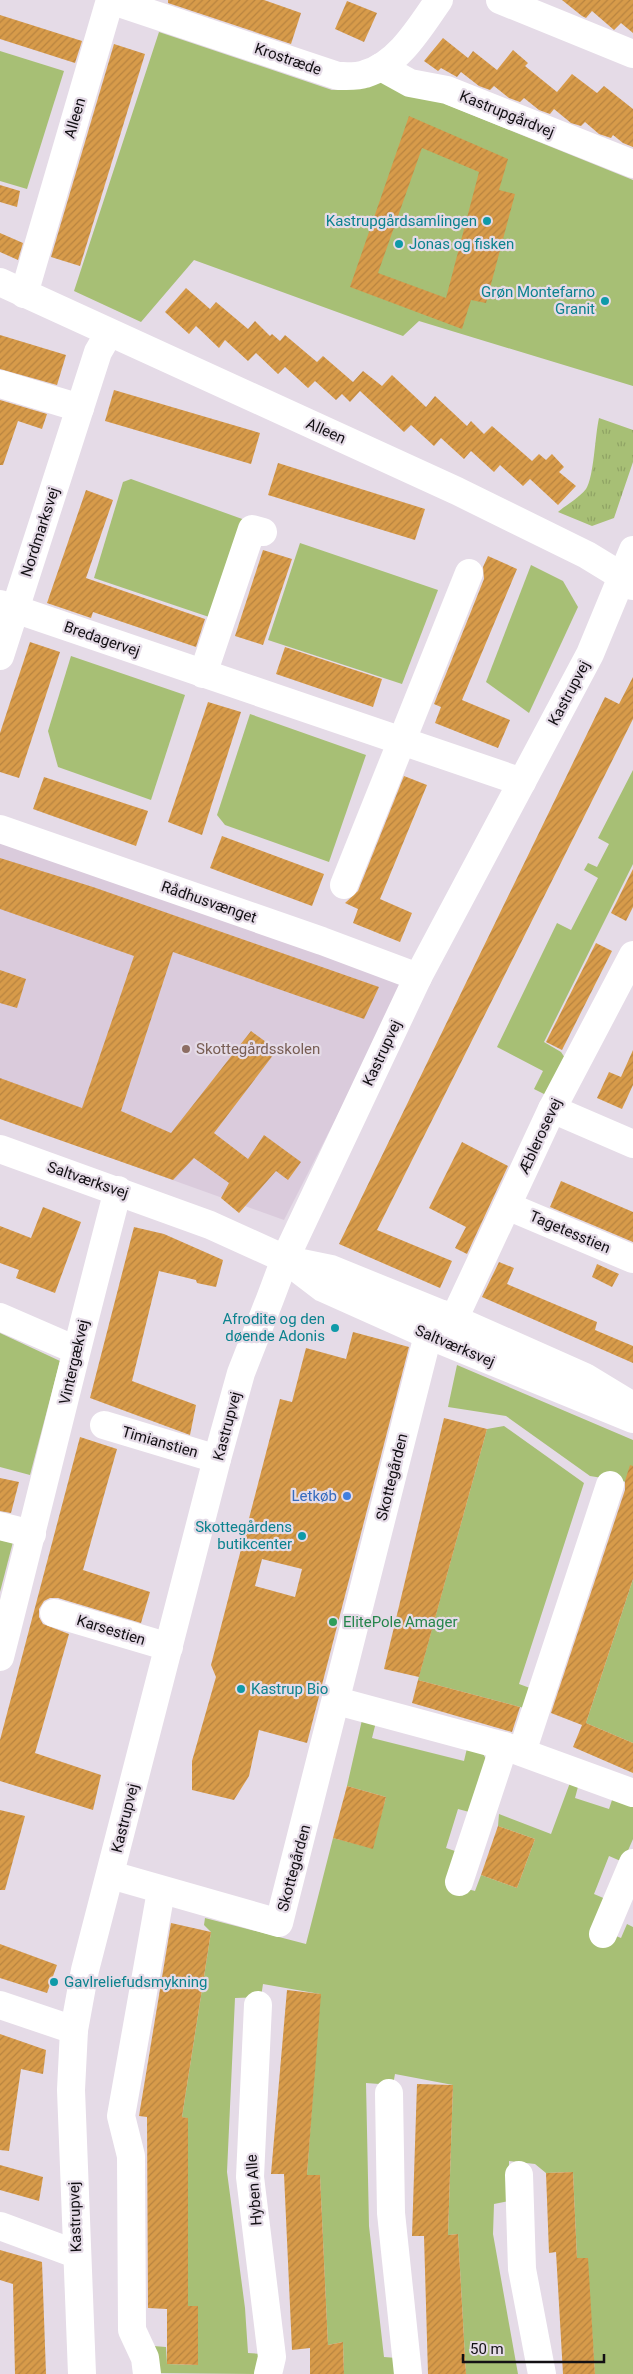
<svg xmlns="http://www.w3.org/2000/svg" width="633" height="2374" font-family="Roboto,sans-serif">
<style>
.built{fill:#dacbdc}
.grass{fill:url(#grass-tufts)}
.green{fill:#a7bf75}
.building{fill:url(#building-hatch);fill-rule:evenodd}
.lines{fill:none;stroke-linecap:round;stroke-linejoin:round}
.minor{stroke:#fff;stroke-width:28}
.culture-dot{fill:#0f9aa8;stroke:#e5dbe7;stroke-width:2}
.education-dot{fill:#8d6e63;stroke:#e5dbe7;stroke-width:2}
.shop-dot{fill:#3f7fe0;stroke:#e5dbe7;stroke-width:2}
.leisure-dot{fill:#2e9e5b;stroke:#e5dbe7;stroke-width:2}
.labels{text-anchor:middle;stroke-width:4.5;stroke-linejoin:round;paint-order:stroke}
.street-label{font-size:15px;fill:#131014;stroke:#e5dbe7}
.culture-label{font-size:15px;fill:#0d838f;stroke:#e5dbe7;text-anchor:end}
.education-label{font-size:15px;fill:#785e54;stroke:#e5dbe7;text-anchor:start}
.shop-label{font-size:15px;fill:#366cbe;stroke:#e5dbe7;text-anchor:end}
.leisure-label{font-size:15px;fill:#27864d;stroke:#e5dbe7;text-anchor:start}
</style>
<defs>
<pattern id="grass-tufts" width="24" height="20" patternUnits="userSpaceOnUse" patternTransform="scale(1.25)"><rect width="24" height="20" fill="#a7bf75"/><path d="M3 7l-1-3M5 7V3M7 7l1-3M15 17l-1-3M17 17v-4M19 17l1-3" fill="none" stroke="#8fa364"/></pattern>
<pattern id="building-hatch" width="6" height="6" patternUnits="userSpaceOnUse" patternTransform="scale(1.25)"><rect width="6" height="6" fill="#d79b4a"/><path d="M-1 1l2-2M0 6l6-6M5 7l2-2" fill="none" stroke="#b88440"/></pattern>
</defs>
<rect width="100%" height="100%" fill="#e5dbe7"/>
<!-- built -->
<polygon class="built" points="0,841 406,981 284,1220 0,1118"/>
<!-- grass -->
<path class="grass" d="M599,418L633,430V462L614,518L592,526L558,512C566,505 579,498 586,489C594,477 595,435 599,418Z"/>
<!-- green -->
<g class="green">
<polygon points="159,32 332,90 353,88 386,80 633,180 633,386 419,321 403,336 194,260 141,322 74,291"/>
<polygon points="0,51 64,71 27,189 0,181"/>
<polygon points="131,479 245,520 212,618 94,578 123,482"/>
<polygon points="300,543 438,590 402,684 268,640"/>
<polygon points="531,565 563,581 578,607 529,713 486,682"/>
<polygon points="71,656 185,695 151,800 58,767 48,731"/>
<polygon points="250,714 366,755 329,862 225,825 217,815"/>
<polygon points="633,770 633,864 544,1042 561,1052 565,1058 548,1096 534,1089 543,1071 497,1047 557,923 571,930 598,878 584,870 588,863 597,867 609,844 598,838"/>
<polygon points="0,1333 60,1361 30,1475 0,1467"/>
<polygon points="457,1365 633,1440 633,1483 590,1476 506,1416 448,1407"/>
<polygon points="504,1426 584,1483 519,1684 530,1688 524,1708 418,1680 487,1429"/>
<polygon points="0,1534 14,1538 0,1592"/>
<polygon points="633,1579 633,1743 586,1723"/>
<polygon points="362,1720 376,1722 372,1738 464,1761 468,1744 482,1752 487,1761 473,1813 458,1809 446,1848 461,1853 452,1885 475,1891 481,1875 517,1888 535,1839 498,1826 499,1814 551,1834 571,1780 579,1783 575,1798 609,1809 613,1797 633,1806 633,1839 623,1862 609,1856 594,1894 608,1900 611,1934 621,1938 627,1924 633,1927 633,2374 595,2374 587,2258 577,2258 573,2172 546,2173 535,2164 509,2161 509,2201 494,2204 493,2234 518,2374 466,2374 458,2234 448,2235 453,2085 395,2074 393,2085 366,2083 369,2226 384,2357 397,2358 398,2374 344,2374 343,2342 328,2345 320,2176 307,2175 320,1994 263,1984 261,1997 235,1998 227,2172 245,2308 248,2353 262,2354 255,2374 159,2373 153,2346 166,2347 167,2364 197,2365 198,2306 188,2306 187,2118 182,2117 211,1932 204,1925 205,1918 306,1944 333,1838 372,1848 386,1797 347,1786"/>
</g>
<!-- building -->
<g class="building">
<polygon points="168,0 264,0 301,13 291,44 168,3"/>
<polygon points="562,0 633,0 633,33 621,23 614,30 592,11 586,18 582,16"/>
<polygon points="347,1 377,13 364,42 335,29"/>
<polygon points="0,15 82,41 75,63 0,39"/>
<polygon points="443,38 468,58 473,51 497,70 513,50 528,63 525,66 557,92 572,74 597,93 604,86 633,109 633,147 623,143 613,135 611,138 599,134 585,122 581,126 571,123 554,109 550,114 539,110 524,98 520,102 509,98 494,86 490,90 479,86 461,72 457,77 441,68 438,71 424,61"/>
<polygon points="114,44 145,54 80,266 51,257"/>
<path d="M409,116L508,159L499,190L515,194L486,303L471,300L462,329L350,287ZM422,148L479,172L446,298L378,273Z"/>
<polygon points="0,185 20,191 17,207 0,202"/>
<polygon points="0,233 23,243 18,260 0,252"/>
<polygon points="186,288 210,309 216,302 248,329 255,321 270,336 272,334 280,341 285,335 317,362 323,356 353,382 363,371 382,386 392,375 426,407 435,396 467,426 471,421 484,434 492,426 532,461 539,454 546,460 552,454 564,467 559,472 576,486 558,505 530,479 523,486 500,465 494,472 471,451 464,459 441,438 434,446 411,425 404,432 360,391 350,402 342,394 336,400 315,381 308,388 285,367 278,374 256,353 248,361 225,340 219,348 196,326 189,334 165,312"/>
<polygon points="0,335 66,355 57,385 0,369"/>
<polygon points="114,390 260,433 251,464 105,421"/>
<polygon points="0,400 47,414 42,429 18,421 3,465 0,465"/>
<polygon points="278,463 425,509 415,540 268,495"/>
<polygon points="86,490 113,500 86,578 205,619 196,647 93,612 91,618 47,603"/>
<polygon points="263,550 292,559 263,645 235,636"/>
<polygon points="488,556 517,569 462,700 510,720 498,748 435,723 441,707 434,704 484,579 483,567"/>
<polygon points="30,642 60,652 19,778 0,772 0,733"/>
<polygon points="285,647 382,679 373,707 276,674"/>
<polygon points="633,677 633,719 377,1230 452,1261 440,1288 339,1244 605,697 619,704"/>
<polygon points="208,702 241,712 202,835 168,822"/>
<polygon points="404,776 427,785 380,899 412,913 400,942 353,923 358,909 345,903 358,891"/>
<polygon points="44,777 148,811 136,846 33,809"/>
<polygon points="222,836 324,874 312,906 210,868"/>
<polygon points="0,858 93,887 379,987 364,1019 173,952 121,1111 171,1133 251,1031 277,1050 214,1133 248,1159 264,1135 301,1162 288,1180 276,1171 239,1213 221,1198 229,1183 194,1158 173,1180 0,1119 0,1078 82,1108 134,956 0,909"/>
<polygon points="633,869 633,907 626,921 611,913"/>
<polygon points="596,943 612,951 562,1050 546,1042"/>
<polygon points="0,970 26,979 17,1008 0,1003"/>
<polygon points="633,1050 633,1085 622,1109 597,1098 609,1072 621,1077"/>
<polygon points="462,1142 508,1166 467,1254 455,1248 466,1227 429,1208"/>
<polygon points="561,1181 633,1212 633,1242 550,1207"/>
<polygon points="43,1207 81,1222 55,1293 16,1278 19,1270 0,1263 0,1226 31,1238"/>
<polygon points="134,1227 164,1234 223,1260 216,1287 197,1283 196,1280 159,1271 132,1381 196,1405 190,1435 90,1398"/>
<polygon points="499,1262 514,1268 507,1284 597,1322 595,1330 633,1346 633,1363 482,1297"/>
<polygon points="597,1264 619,1274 612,1287 592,1277"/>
<path d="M353,1332L409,1347L307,1743L259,1730L249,1776L234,1800L192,1790V1761L216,1677L211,1665L280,1399L292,1402L306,1348L346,1359ZM262,1559L302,1569L295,1597L255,1586Z"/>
<polygon points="444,1418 487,1429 419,1677 384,1669"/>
<polygon points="80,1437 117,1449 83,1570 150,1592 141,1623 58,1598 50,1598 44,1601 39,1609 39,1617 43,1624 69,1634 35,1753 101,1775 93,1810 0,1781 0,1740"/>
<polygon points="630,1465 633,1466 633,1579 586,1723 633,1743 633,1773 573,1747 582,1725 551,1713 625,1490 625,1481"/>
<polygon points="0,1478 19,1482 11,1513 0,1511"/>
<polygon points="418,1680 520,1707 512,1732 412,1703"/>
<polygon points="347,1786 386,1797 373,1849 333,1838"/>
<polygon points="0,1810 25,1816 5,1890 0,1890"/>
<polygon points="498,1826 535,1839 517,1888 481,1875"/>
<polygon points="171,1923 211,1932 182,2117 188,2118 188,2306 198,2306 198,2365 167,2364 167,2309 148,2308 147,2117 139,2116"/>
<polygon points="0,1944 57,1965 47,1993 0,1978"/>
<polygon points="287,1990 321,1994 307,2175 320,2175 328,2345 343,2342 344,2374 310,2374 310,2348 292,2350 284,2174 271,2174"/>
<polygon points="0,2034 46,2050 43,2074 21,2069 9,2151 0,2150"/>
<polygon points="417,2084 453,2085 448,2235 458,2234 466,2374 428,2374 424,2236 412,2236"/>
<polygon points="0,2165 43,2177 39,2201 0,2190"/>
<polygon points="573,2172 577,2258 588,2258 595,2374 563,2374 556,2252 549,2253 546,2173"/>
<polygon points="0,2250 42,2262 46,2374 15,2374 13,2284 0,2280"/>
</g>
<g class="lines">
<!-- minor -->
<g class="minor">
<path d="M110,0L338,76C346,76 357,77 365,74C399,64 420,27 439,0"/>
<polyline points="500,0 633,54"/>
<polyline points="381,67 410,83 447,90 633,164"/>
<polyline points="0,282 457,491 587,555 623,577 633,586"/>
<polyline points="24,294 110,0"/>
<polyline points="0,384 80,408"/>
<polyline points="0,604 522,782"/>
<polyline points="0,656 98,352 109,333"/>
<polyline points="203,674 252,529 263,532"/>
<polyline points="0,829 322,941 418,977"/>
<polyline points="344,885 469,573"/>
<polyline points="552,1109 633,1144"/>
<polyline points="0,1149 210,1225 285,1259 323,1288 428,1335 633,1419"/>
<polyline points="507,1206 633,1259"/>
<polyline points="292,1261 331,1269 454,1319 585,1377 628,1403"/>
<polyline points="0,1317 76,1350"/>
<polyline points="454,1319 552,1109 633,955"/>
<polyline points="104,1425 217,1459"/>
<polyline points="0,1526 32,1534"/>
<polyline points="54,1613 169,1647"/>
<path d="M0,1657C40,1501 77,1345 118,1190"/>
<polyline points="337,1701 504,1746 633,1793"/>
<polyline points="522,1752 610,1485"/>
<polyline points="111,1875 279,1923 428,1335 443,1314"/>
<polyline points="459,1882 504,1746"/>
<polyline points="603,1934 633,1863"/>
<polyline points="0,2005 74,2030"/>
<polyline points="258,2005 250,2177 272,2357 268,2374"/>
<polyline points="389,2093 391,2213 408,2374"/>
<polyline points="519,2175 522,2269 542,2374"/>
<polyline points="0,2226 76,2254"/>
<polyline points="82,2374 71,2090 74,2030 85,1970 217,1459 241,1373 270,1299 285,1259 418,977 590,654 633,550"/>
<polyline points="147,2374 145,2358 132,2330 131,2156 121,2116 161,1891"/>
</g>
</g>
<!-- markers -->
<g class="culture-dot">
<circle cx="487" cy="221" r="5"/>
<circle cx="399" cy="244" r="5"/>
<circle cx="605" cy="301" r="5"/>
<circle cx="335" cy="1328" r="5"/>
<circle cx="302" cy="1536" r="5"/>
<circle cx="241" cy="1689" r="5"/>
<circle cx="54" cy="1982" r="5"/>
</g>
<circle class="education-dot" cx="186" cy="1049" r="5"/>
<circle class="shop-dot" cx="347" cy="1496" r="5"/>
<circle class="leisure-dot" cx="333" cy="1622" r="5"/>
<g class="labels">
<!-- street labels -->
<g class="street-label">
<text transform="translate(288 59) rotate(19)" y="5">Krostræde</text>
<text transform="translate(507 114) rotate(22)" y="5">Kastrupgårdvej</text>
<text transform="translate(75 118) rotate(-74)" y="5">Alleen</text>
<text transform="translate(326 431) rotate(24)" y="5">Alleen</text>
<text transform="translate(40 532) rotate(-72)" y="5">Nordmarksvej</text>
<text transform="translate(102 639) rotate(19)" y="5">Bredagervej</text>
<text transform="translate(569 693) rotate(-62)" y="5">Kastrupvej</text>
<text transform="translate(209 902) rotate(19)" y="5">Rådhusvænget</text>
<text transform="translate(382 1053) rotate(-65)" y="5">Kastrupvej</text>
<text transform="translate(540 1136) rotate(-65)" y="5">Æblerosevej</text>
<text transform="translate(88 1180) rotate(19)" y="5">Saltværksvej</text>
<text transform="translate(570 1232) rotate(23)" y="5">Tagetesstien</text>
<text transform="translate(455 1346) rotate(23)" y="5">Saltværksvej</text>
<text transform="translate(74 1362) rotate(-77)" y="5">Vintergækvej</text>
<text transform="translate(227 1426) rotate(-75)" y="5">Kastrupvej</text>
<text transform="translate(160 1442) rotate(16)" y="5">Timianstien</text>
<text transform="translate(392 1477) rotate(-76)" y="5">Skottegården</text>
<text transform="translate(111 1630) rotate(17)" y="5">Karsestien</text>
<text transform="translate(125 1818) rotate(-76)" y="5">Kastrupvej</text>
<text transform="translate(294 1868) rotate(-75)" y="5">Skottegården</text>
<text transform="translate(254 2190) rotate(-94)" y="5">Hyben Alle</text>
<text transform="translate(75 2217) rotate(-92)" y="5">Kastrupvej</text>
</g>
<!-- culture labels -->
<g class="culture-label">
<text x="477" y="226">Kastrupgårdsamlingen</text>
<text x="409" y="249" text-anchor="start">Jonas og fisken</text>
<text x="595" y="297">Grøn Montefarno<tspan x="595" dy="17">Granit</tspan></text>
<text x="325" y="1324">Afrodite og den<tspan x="325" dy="17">døende Adonis</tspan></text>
<text x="292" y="1532">Skottegårdens<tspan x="292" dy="17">butikcenter</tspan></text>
<text x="251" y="1694" text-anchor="start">Kastrup Bio</text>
<text x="64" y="1987" text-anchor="start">Gavlreliefudsmykning</text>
</g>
<!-- education labels -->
<g class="education-label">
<text x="196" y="1054">Skottegårdsskolen</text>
</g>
<!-- shop labels -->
<g class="shop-label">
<text x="337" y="1501">Letkøb</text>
</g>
<!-- leisure labels -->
<g class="leisure-label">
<text x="343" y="1627">ElitePole Amager</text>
</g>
</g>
<!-- scale -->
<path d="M463 2354v8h141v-8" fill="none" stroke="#131014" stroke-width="2.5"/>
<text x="470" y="2354" font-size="15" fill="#131014" stroke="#e5dbe7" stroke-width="4" paint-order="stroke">50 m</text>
</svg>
